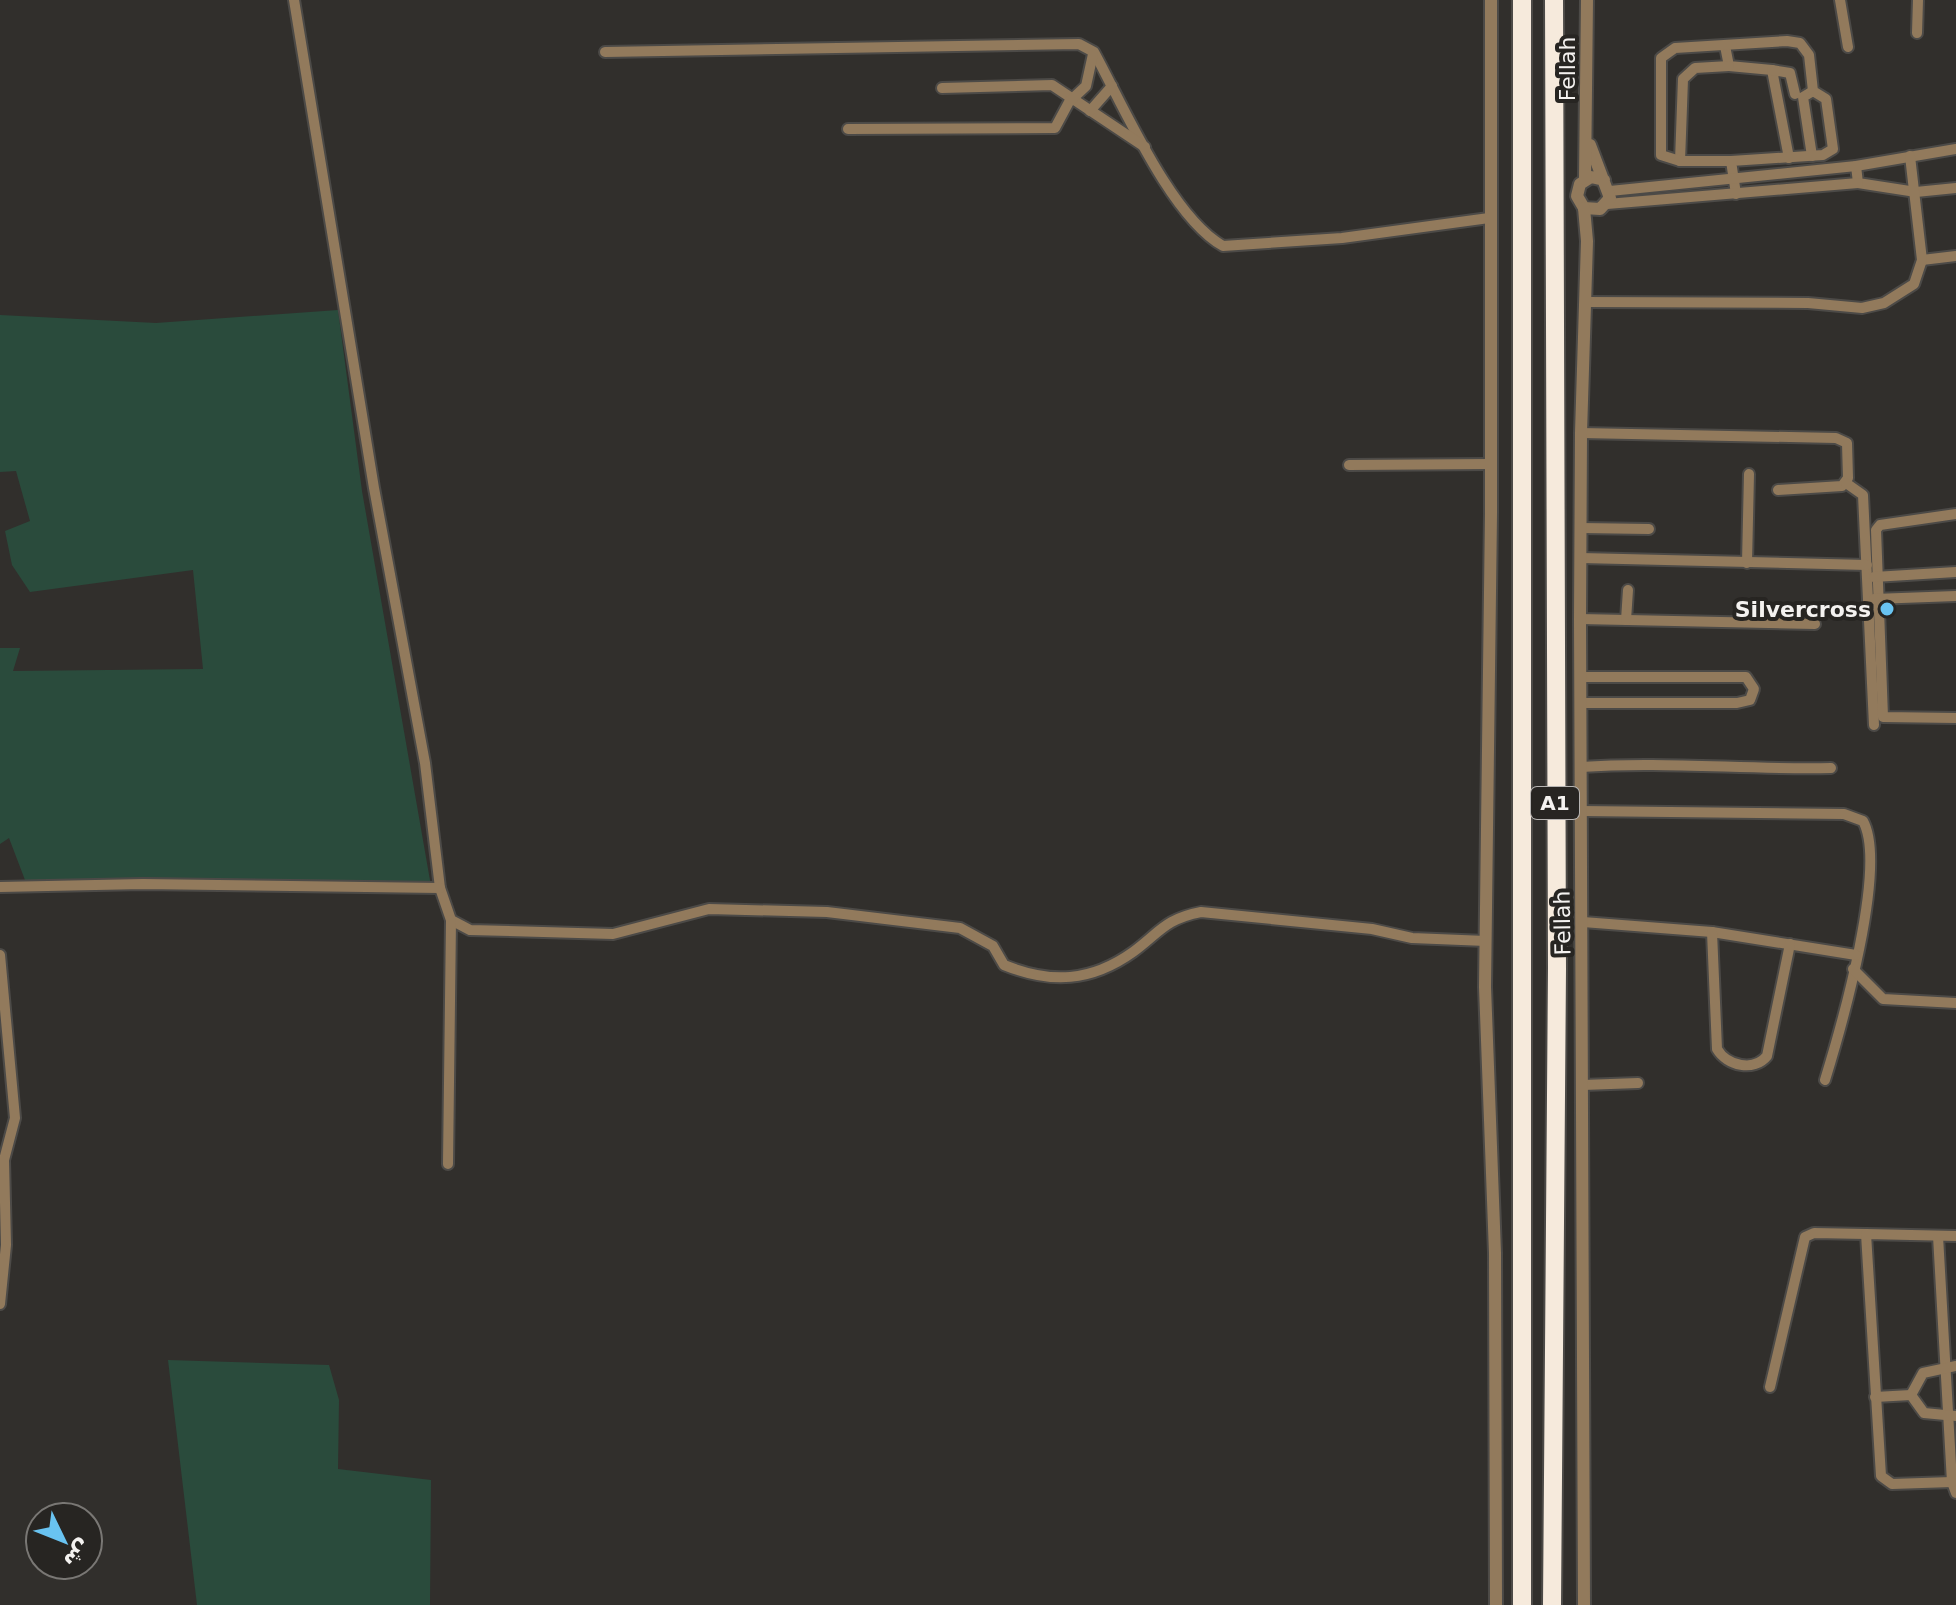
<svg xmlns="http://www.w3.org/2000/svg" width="1956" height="1605" font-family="'DejaVu Sans',Cairo,sans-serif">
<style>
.green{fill:#2a4b3c}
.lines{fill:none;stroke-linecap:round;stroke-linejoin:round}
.minor-casing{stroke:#4c4a47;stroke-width:14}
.tertiary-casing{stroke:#4c4a47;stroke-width:16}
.motorway-casing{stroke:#4c4a47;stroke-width:22}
.minor{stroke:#927a5c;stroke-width:10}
.tertiary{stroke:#927a5c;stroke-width:12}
.motorway{stroke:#f6eadc;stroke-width:18}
.poi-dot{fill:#69c3f1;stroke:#272522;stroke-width:3}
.labels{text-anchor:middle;stroke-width:8;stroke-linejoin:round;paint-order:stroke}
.shield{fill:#272522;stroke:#b6b4b2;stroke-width:2}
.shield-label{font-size:20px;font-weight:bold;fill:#f4f2f0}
.street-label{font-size:22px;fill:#f4f2f0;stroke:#272522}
.poi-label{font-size:22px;font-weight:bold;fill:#f4f2f0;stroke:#272522;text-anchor:end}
</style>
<rect width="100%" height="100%" fill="#312f2c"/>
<!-- green -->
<g class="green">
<polygon points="338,310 362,491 431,886 25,880 9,838 0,844 0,648 20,648 13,671 203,669 193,570 30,592 12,565 5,531 30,521 16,471 0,472 0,315 156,323"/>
<polygon points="168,1360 329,1365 339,1400 338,1469 431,1480 430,1605 197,1605"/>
</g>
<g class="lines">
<defs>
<g id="minor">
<path d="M294,0L374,488L425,763L440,888L451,920L470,930L613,934L709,909L827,912L960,928L993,946L1004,965C1051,984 1091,982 1133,952C1160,932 1165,919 1201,912L1372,929L1412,938L1486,941"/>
<polyline points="1840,0 1848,47"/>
<polyline points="1917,33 1918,0"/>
<polyline points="1725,46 1729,66 1772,70 1789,158"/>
<path d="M605,52L1079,44L1094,52C1123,105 1171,217 1223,246L1342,238L1489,218"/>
<polyline points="1772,70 1790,73 1795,94"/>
<polyline points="942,88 1052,85 1145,147"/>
<polyline points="1090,111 1112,86"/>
<polyline points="848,129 1055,128 1069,102 1086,86 1093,54"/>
<polyline points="1812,156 1803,97 1813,91"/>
<polyline points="1680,161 1683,79 1695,68 1729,66"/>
<polyline points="1731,161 1823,155 1833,149 1826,99 1813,91 1809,55 1800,43 1787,41 1675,48 1661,58 1661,155 1680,161 1731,161 1736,194"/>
<polyline points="1856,166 1858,183 1916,192 1956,188"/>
<polyline points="1610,191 1856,166 1956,149"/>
<polyline points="1607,204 1858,183"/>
<polyline points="1922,260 1956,256"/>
<polyline points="1585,302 1808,303 1862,308 1884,303 1914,284 1922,260 1910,156"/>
<polyline points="1581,433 1836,438 1847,443 1848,478 1842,486 1778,490"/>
<polyline points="1349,465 1491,464"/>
<polyline points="1846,483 1863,495 1874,725"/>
<polyline points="1956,514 1880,525 1876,530 1883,717 1956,718"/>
<polyline points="1581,528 1649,529"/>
<polyline points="1581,558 1867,565"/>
<polyline points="1747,563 1749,474"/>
<polyline points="1874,577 1956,572"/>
<polyline points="1874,599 1956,596"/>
<polyline points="1580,619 1815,624"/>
<polyline points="1626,620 1628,590"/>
<polyline points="1581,677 1746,677 1754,689 1750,700 1737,703 1581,703"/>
<path d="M1581,767C1662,761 1748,770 1831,768"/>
<path d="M1581,811L1844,814L1863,821C1888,866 1841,1028 1825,1080"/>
<polyline points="0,887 143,884 440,888"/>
<polyline points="1583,922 1712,932 1856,955"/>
<path d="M1712,932L1717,1049C1727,1066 1754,1072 1767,1056L1790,944"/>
<polyline points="0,955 15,1118 4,1160 6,1245 0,1304"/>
<polyline points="1853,969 1883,999 1956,1003"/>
<polyline points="1583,1085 1638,1083"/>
<polyline points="448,1164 451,920"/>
<polyline points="1938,1236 1952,1482 1956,1493"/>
<polyline points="1956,1366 1923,1373 1911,1395 1924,1413 1956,1416"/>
<polyline points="1770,1387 1805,1237 1814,1233 1866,1234"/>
<polyline points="1875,1397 1911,1395"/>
<polyline points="1952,1482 1892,1484 1881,1476 1866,1234 1956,1236"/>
</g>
<g id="tertiary">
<polyline points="1491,0 1491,513 1485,987 1495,1253 1496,1605"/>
<polyline points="1590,145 1610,198 1600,209 1584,208 1577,196 1580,184 1591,177 1604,180"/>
<polyline points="1585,179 1587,0"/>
<polyline points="1584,1605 1580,619 1581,433 1587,241 1584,208"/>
</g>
<g id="motorway">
<polyline points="1522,1605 1522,0"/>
<polyline points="1552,1605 1557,968 1554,0"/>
</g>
</defs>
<!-- minor casing -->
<use href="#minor" class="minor-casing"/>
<!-- tertiary casing -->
<use href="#tertiary" class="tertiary-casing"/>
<!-- motorway casing -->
<use href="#motorway" class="motorway-casing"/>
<!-- minor -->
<use href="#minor" class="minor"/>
<!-- tertiary -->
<use href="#tertiary" class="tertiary"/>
<!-- motorway -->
<use href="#motorway" class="motorway"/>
</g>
<!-- markers -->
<circle class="poi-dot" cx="1887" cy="609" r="8"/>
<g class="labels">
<!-- shield labels -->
<rect class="shield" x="1531" y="787" width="48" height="32" rx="6"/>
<g class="shield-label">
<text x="1555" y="810">A1</text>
</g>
<!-- street labels -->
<g class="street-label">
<text transform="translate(1567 69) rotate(-90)" y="8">Fellah</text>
<text transform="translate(1562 923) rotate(-91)" y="8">Fellah</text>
</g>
<!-- poi labels -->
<g class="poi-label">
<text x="1871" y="617">Silvercross</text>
</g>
</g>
<!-- north arrow -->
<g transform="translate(64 1541) rotate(133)"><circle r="38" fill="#272522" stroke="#797774" stroke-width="2"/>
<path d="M0-6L14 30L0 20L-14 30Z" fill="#69c3f1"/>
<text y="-12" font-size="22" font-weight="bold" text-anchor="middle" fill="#f4f2f0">ش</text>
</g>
</svg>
